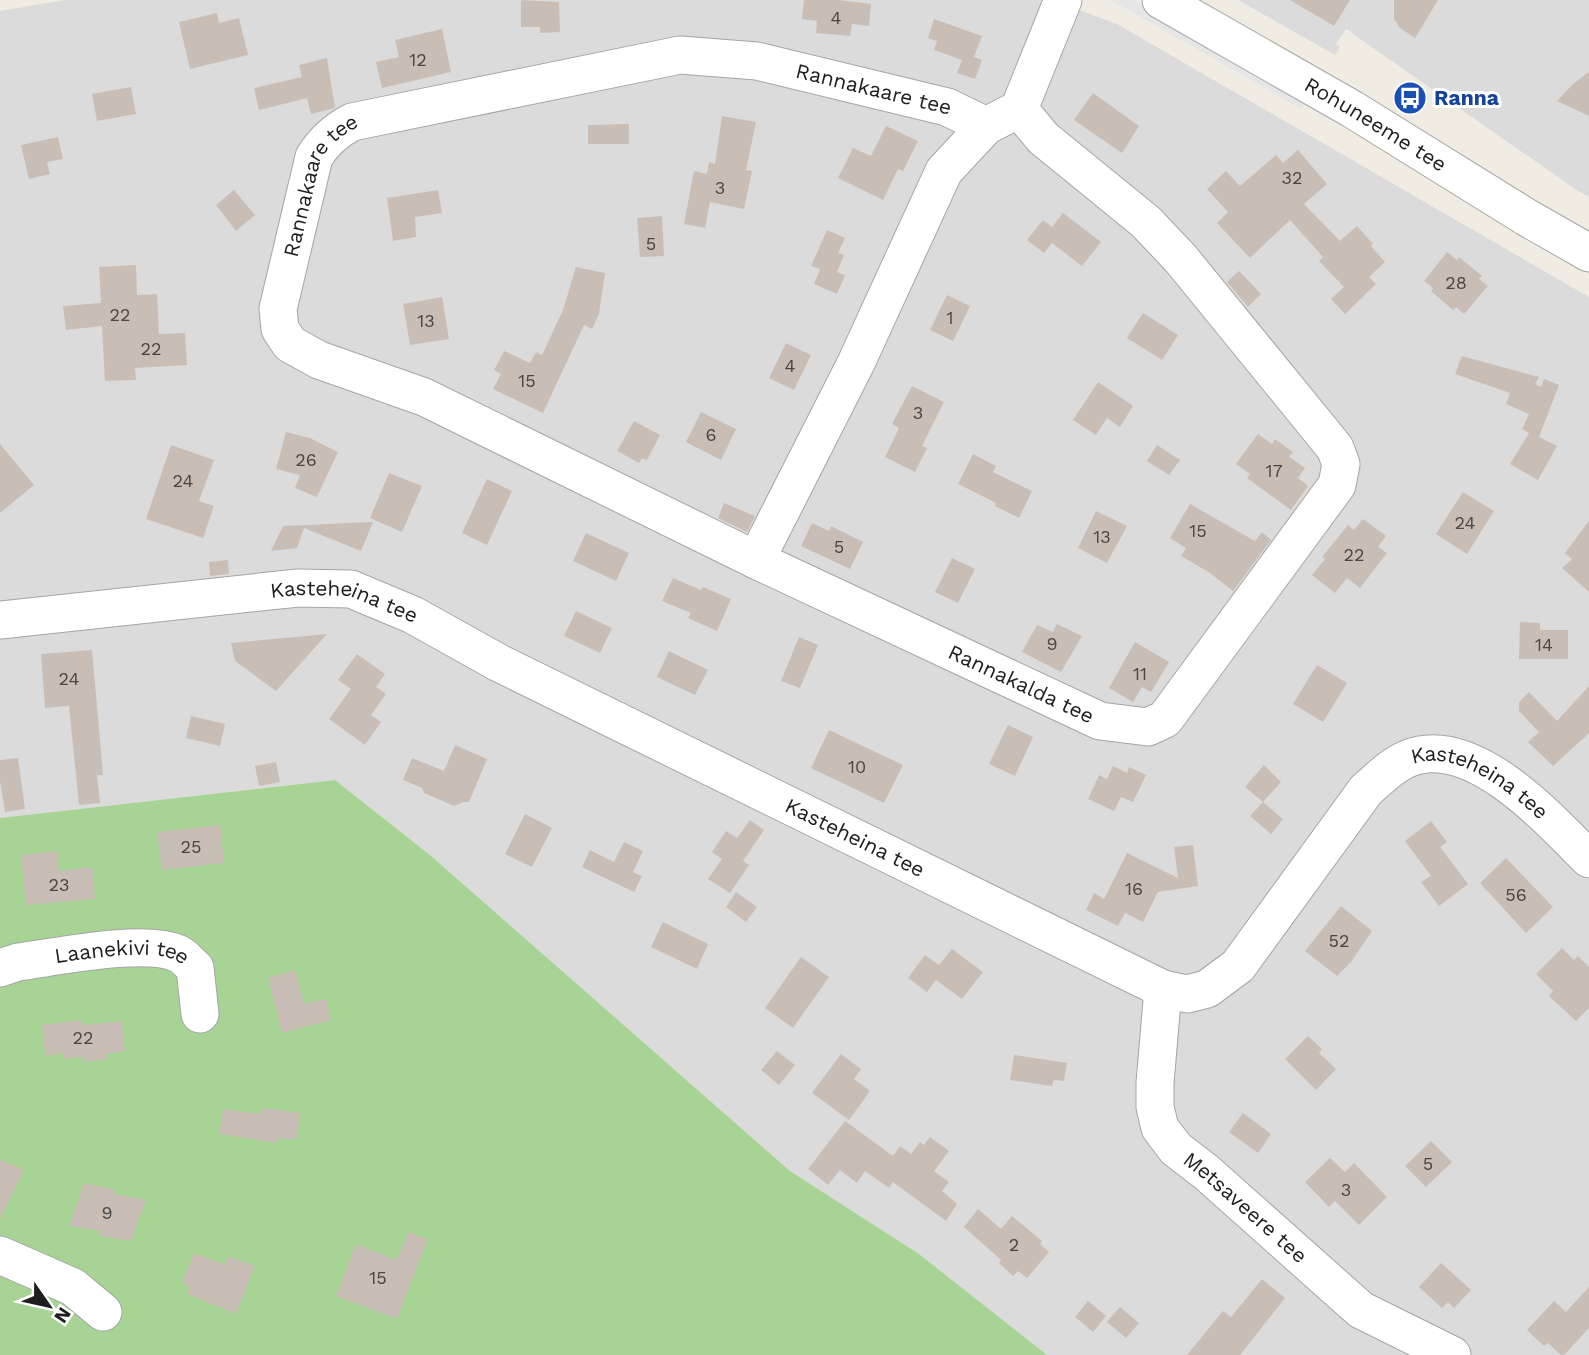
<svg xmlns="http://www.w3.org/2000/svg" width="1589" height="1355" font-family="'Work Sans',sans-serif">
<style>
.residential{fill:#dcdbdb}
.forest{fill:#a7d494}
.parking{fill:#e6e6e6}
.building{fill:#c9beb6}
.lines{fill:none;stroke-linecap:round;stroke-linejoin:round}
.minor-casing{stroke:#a5a5a5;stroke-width:39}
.minor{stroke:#fff;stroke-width:37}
.labels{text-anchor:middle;stroke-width:6;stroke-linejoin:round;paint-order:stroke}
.number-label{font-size:18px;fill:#494644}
.street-label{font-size:21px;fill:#1e1e1e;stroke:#fff}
.transit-label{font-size:21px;font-weight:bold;fill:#164399;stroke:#fff;text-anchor:start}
</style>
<rect width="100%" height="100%" fill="#f0ece3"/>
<!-- residential -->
<g class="residential">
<polygon points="65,0 1052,0 1117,24 1589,297 1589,1355 1047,1355 919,1254 790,1171 430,855 335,780 0,818 0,11"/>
<polygon points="1238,0 1589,0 1589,197 1575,189 1346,29 1336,44 1340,47 1335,55"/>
</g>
<!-- forest -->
<polygon class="forest" points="335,780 430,855 790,1171 919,1254 1047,1355 0,1355 0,818"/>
<!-- parking -->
<polygon class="parking" points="1111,0 1133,0 1306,99 1301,109"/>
<!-- building -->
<g class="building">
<polygon points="521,0 559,2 560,32 540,33 540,27 521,27"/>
<polygon points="804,0 838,0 871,4 869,26 852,24 850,36 816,33 817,21 802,19"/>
<polygon points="1290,0 1350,0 1334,26"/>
<polygon points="1394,0 1438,0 1415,38 1400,28 1394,19"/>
<polygon points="217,13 219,23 239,18 248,55 190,69 179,22"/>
<polygon points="934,19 982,36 974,57 982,60 975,79 957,73 962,60 934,50 937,41 928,38"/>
<polygon points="442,29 451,72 382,88 376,62 399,57 395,40"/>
<polygon points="327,58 335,108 311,114 307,98 259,110 254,88 302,77 299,65"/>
<polygon points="1589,72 1589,116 1557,101 1573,84"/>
<polygon points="131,87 136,114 97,121 92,94"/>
<polygon points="1093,93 1139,126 1122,153 1074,120"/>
<polygon points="722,116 756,122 746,170 752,171 744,209 710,202 705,228 684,224 694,171 707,174 709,162 715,164"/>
<polygon points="629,124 629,144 588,144 588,125"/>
<polygon points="886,126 918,141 903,171 898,169 883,200 838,178 853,148 871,156"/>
<polygon points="58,137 63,159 47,162 50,174 29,179 21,145"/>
<polygon points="1298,150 1327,184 1304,204 1340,241 1357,226 1373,244 1371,246 1385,262 1369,277 1376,284 1345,314 1331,299 1344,287 1319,261 1323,257 1290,220 1250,258 1217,223 1228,212 1207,189 1226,171 1240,186 1276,155 1283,163"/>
<polygon points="234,190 255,215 236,231 216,205"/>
<polygon points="438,190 442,213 415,217 416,237 393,241 387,198"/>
<polygon points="1063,213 1101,242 1082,266 1052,243 1044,253 1027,240 1043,220 1052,227"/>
<polygon points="662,216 664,256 640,257 637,218"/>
<polygon points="827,230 845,238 838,253 844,255 837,272 845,275 837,294 814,284 820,269 811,266"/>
<polygon points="1447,252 1457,260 1459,257 1482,276 1479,279 1488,286 1464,314 1456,307 1453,310 1431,291 1433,288 1424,281"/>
<polygon points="136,265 137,295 157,294 159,334 185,333 187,365 135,368 136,380 105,381 102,326 66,330 63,306 101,303 99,267"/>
<polygon points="576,267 605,273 599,314 592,329 584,325 543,413 493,389 501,374 494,370 504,351 530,363 536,352 542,355 563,310"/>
<polygon points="1239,271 1261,294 1248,307 1227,282"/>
<polygon points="947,295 970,306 953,341 930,330"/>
<polygon points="442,297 449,339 410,345 403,304"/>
<polygon points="1143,313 1178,335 1162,360 1127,338"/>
<polygon points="786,343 811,355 794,390 769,378"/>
<polygon points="1462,356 1539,377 1535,384 1541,387 1544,379 1559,385 1539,437 1557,446 1538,480 1510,464 1529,433 1522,429 1529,414 1506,404 1510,393 1455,374"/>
<polygon points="1098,382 1133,406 1120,427 1107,418 1096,435 1073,420"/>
<polygon points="912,386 944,402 922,446 927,448 915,472 885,457 899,428 892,424"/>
<polygon points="701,412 736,429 721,460 686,442"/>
<polygon points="634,421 660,435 647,460 642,458 639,463 617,451"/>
<polygon points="286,432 310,438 338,452 317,497 295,488 300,475 276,469"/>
<polygon points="1258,434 1272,444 1275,439 1293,452 1289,457 1305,468 1298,478 1308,486 1291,510 1247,478 1250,474 1236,464"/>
<polygon points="0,444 34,485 0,513"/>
<polygon points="171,445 214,460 199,501 214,506 203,538 146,519"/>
<polygon points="1157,445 1180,460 1169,475 1147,461"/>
<polygon points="973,454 996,466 993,472 1032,491 1019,518 995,506 996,503 958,484"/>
<polygon points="389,473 422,486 402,532 370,518"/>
<polygon points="487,479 512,491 487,545 462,533"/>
<polygon points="1463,492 1494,511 1467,554 1436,534"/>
<polygon points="724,503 755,516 747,532 718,518"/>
<polygon points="1190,504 1255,541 1262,532 1271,540 1233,591 1210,573 1181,556 1186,548 1170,538"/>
<polygon points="1096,511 1127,526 1107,563 1078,548"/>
<polygon points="1363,519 1386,536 1378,547 1387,553 1360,588 1347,578 1335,593 1312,575 1325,559 1322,557 1348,525 1354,530"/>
<polygon points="1589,521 1589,592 1562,568 1572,559 1565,553"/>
<polygon points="373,522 361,551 304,528 297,548 271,551 283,526"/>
<polygon points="812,523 829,531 831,526 863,542 850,569 801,546"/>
<polygon points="586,533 629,553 616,581 573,561"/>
<polygon points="952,558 975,569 958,603 935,592"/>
<polygon points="228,560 229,574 210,576 209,562"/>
<polygon points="673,578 701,590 703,587 731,599 717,631 688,618 691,613 662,601"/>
<polygon points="576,611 612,628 600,653 564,636"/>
<polygon points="1520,622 1540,623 1540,630 1568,630 1568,659 1519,659"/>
<polygon points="1057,624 1082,636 1061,672 1022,652 1037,625 1053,632"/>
<polygon points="327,634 276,691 235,661 231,643"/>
<polygon points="799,637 818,645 800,688 781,681"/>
<polygon points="1135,642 1169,662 1151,692 1142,687 1133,702 1109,688"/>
<polygon points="92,650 103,775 97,775 100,803 79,805 69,706 45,708 41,654"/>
<polygon points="669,651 708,670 695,695 657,677"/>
<polygon points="357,654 385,674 376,687 386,694 371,715 381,722 365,745 329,719 351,689 338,680"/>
<polygon points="1317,665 1347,683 1323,722 1293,704"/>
<polygon points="1589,686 1589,733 1553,766 1528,742 1539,732 1519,711 1519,702 1529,692 1557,721"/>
<polygon points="191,716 225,724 220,746 186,738"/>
<polygon points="1008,725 1033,737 1015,776 989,764"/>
<polygon points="829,730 903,765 884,803 811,768"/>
<polygon points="455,745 487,759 469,802 463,802 454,806 424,793 422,788 403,780 412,758 444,771"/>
<polygon points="18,758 25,809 5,812 0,781 0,760"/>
<polygon points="276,762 280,782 259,786 255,766"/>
<polygon points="1264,765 1281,782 1263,802 1245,787"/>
<polygon points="1113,766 1127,773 1129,767 1146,775 1133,802 1121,797 1114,811 1088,799 1099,775 1107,779"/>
<polygon points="1263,802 1283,819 1271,834 1250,816"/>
<polygon points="525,814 552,828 532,867 505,854"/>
<polygon points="750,820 764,830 743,861 749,865 730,893 708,879 722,859 712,852 726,831 737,838"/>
<polygon points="1431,821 1447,842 1440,847 1468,884 1439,906 1421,882 1431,876 1405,841"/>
<polygon points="220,825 224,863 162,870 157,832"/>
<polygon points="624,842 643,851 633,872 642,876 634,892 582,867 590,850 614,862"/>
<polygon points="1193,845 1198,886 1158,892 1143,922 1125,913 1118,926 1086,910 1094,893 1104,899 1127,853 1178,878 1174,847"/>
<polygon points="57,851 59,871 92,867 95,899 26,905 21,855"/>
<polygon points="1506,858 1553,907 1526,933 1480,883"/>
<polygon points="736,892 757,907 746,922 726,907"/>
<polygon points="1341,906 1372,931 1351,962 1337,976 1305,951"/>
<polygon points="663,922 708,944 697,969 651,947"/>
<polygon points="1562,948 1574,960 1578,956 1589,967 1589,1008 1576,1021 1549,996 1553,991 1536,974"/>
<polygon points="952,949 983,972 962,999 936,980 927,992 908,978 925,955 939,965"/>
<polygon points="801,957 829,977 793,1028 765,1008"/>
<polygon points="295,970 304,1004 326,999 331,1020 282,1033 268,978"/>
<polygon points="82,1020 83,1025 122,1021 125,1051 106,1054 107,1059 84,1062 83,1057 64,1059 64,1053 45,1056 42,1025"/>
<polygon points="1308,1036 1322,1049 1319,1053 1336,1069 1316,1090 1285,1059"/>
<polygon points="777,1051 795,1065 779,1085 761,1070"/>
<polygon points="841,1054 861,1069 854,1079 870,1091 849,1120 812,1093"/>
<polygon points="1014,1055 1067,1063 1064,1081 1054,1080 1052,1086 1010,1080"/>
<polygon points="263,1108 301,1113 296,1140 277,1138 277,1143 219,1134 223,1109 261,1114"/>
<polygon points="1243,1113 1271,1134 1258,1153 1229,1132"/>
<polygon points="845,1121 893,1156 900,1146 911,1154 920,1142 924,1145 930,1137 949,1151 934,1171 949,1182 942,1191 957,1204 946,1221 893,1182 889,1188 865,1171 857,1183 840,1170 828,1185 808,1169"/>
<polygon points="1431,1141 1452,1162 1426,1187 1405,1166"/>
<polygon points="1330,1158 1345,1172 1354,1163 1387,1197 1359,1225 1335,1201 1329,1207 1305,1182"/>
<polygon points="0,1159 24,1170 0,1219"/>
<polygon points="84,1183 116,1190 115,1194 146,1200 131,1241 100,1236 101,1231 69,1226"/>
<polygon points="978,1209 1001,1229 1012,1216 1042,1241 1040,1244 1049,1252 1027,1278 1018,1271 1013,1276 999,1263 1001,1260 964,1227"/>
<polygon points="408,1232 428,1239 397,1319 336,1296 356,1244 397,1260"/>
<polygon points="194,1253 225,1265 228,1256 255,1266 236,1314 187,1294 190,1287 182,1283"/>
<polygon points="1441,1263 1471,1290 1454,1308 1448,1302 1442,1308 1419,1287"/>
<polygon points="1262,1279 1285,1298 1240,1355 1187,1355 1223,1311 1231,1317"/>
<polygon points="1589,1287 1589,1328 1564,1355 1561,1355 1548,1343 1544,1346 1527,1330 1554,1301 1566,1312"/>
<polygon points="1088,1301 1106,1316 1093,1332 1075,1317"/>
<polygon points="1120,1307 1139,1323 1126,1338 1107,1322"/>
</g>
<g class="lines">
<defs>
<g id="minor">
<path id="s1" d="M1161,0L1352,109L1526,217L1589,253"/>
<polyline points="1019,109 1043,138 1146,222 1181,259 1335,448 1341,464 1337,485 1165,719 1148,727 1100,721 756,560 856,363 944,171 986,126 1019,109 1063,0"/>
<path id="s2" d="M756,560L424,397L319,360L290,344L280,329L278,309L314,157C324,141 335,131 352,122L680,55L757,61L947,107L986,126"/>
<path id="s3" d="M0,620L298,588L351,589L413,615L499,663L1163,989L1187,994L1207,989L1238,966L1366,790C1382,776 1398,759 1420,755C1481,743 1550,820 1589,859"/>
<path id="s4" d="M0,968L18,962C56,957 146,938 179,954C185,957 190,964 195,968L200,1014"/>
<path id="s5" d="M1163,989L1155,1083V1107L1160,1128L1176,1149L1206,1172L1361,1310L1452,1355"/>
<polyline points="0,1255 73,1287 103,1312"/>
</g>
</defs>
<!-- minor casing -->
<use href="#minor" class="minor-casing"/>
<!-- minor -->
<use href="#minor" class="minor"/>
</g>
<!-- icons -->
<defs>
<symbol id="bus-disc" viewBox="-11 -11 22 22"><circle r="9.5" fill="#1a4fb4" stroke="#fff"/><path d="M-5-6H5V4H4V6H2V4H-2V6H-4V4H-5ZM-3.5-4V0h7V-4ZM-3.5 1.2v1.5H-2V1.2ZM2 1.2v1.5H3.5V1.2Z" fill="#fff"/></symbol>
</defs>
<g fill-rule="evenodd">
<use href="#bus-disc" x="1391" y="79" width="38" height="38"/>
</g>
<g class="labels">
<!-- number labels -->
<g class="number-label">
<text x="836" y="24">4</text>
<text x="418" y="66">12</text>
<text x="1292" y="184">32</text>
<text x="720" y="194">3</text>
<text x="651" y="250">5</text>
<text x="1456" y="289">28</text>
<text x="120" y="321">22</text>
<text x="950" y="324">1</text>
<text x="426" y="327">13</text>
<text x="151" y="355">22</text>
<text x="790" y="372">4</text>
<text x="527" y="387">15</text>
<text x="918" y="419">3</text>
<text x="711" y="441">6</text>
<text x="306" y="466">26</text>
<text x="1274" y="477">17</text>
<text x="183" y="487">24</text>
<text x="1465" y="529">24</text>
<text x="1198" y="537">15</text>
<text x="1102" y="543">13</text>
<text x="839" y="553">5</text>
<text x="1354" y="561">22</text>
<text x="1052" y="650">9</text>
<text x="1544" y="651">14</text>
<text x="1140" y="680">11</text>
<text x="69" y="685">24</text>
<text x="857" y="773">10</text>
<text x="191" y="853">25</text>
<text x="59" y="891">23</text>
<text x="1134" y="895">16</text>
<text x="1516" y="901">56</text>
<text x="1339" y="947">52</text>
<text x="83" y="1044">22</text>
<text x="1428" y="1170">5</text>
<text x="1346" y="1196">3</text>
<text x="107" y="1219">9</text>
<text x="1014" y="1251">2</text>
<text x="378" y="1284">15</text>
</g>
<!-- street labels -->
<g class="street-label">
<text dy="7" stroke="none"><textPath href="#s2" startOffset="1293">Rannakaare tee</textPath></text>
<text dy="7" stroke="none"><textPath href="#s1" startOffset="248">Rohuneeme tee</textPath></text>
<text dy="7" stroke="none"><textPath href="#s2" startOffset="686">Rannakaare tee</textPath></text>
<text dy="7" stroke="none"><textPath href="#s3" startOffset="348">Kasteheina tee</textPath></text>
<text transform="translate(1021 684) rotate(25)" y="7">Rannakalda tee</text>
<text dy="7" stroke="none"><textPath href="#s3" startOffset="1692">Kasteheina tee</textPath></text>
<text dy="7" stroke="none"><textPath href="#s3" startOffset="915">Kasteheina tee</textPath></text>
<text dy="7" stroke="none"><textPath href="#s4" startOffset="124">Laanekivi tee</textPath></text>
<text dy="7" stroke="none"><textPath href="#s5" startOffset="257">Metsaveere tee</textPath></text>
</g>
<!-- transit labels -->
<g class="transit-label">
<text x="1434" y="105">Ranna</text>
</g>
</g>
<!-- north arrow -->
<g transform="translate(49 1306) rotate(124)" stroke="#ffffff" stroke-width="5" paint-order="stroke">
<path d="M0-5L12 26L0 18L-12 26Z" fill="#1e1e1e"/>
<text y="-10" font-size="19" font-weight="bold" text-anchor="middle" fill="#1e1e1e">N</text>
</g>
</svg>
